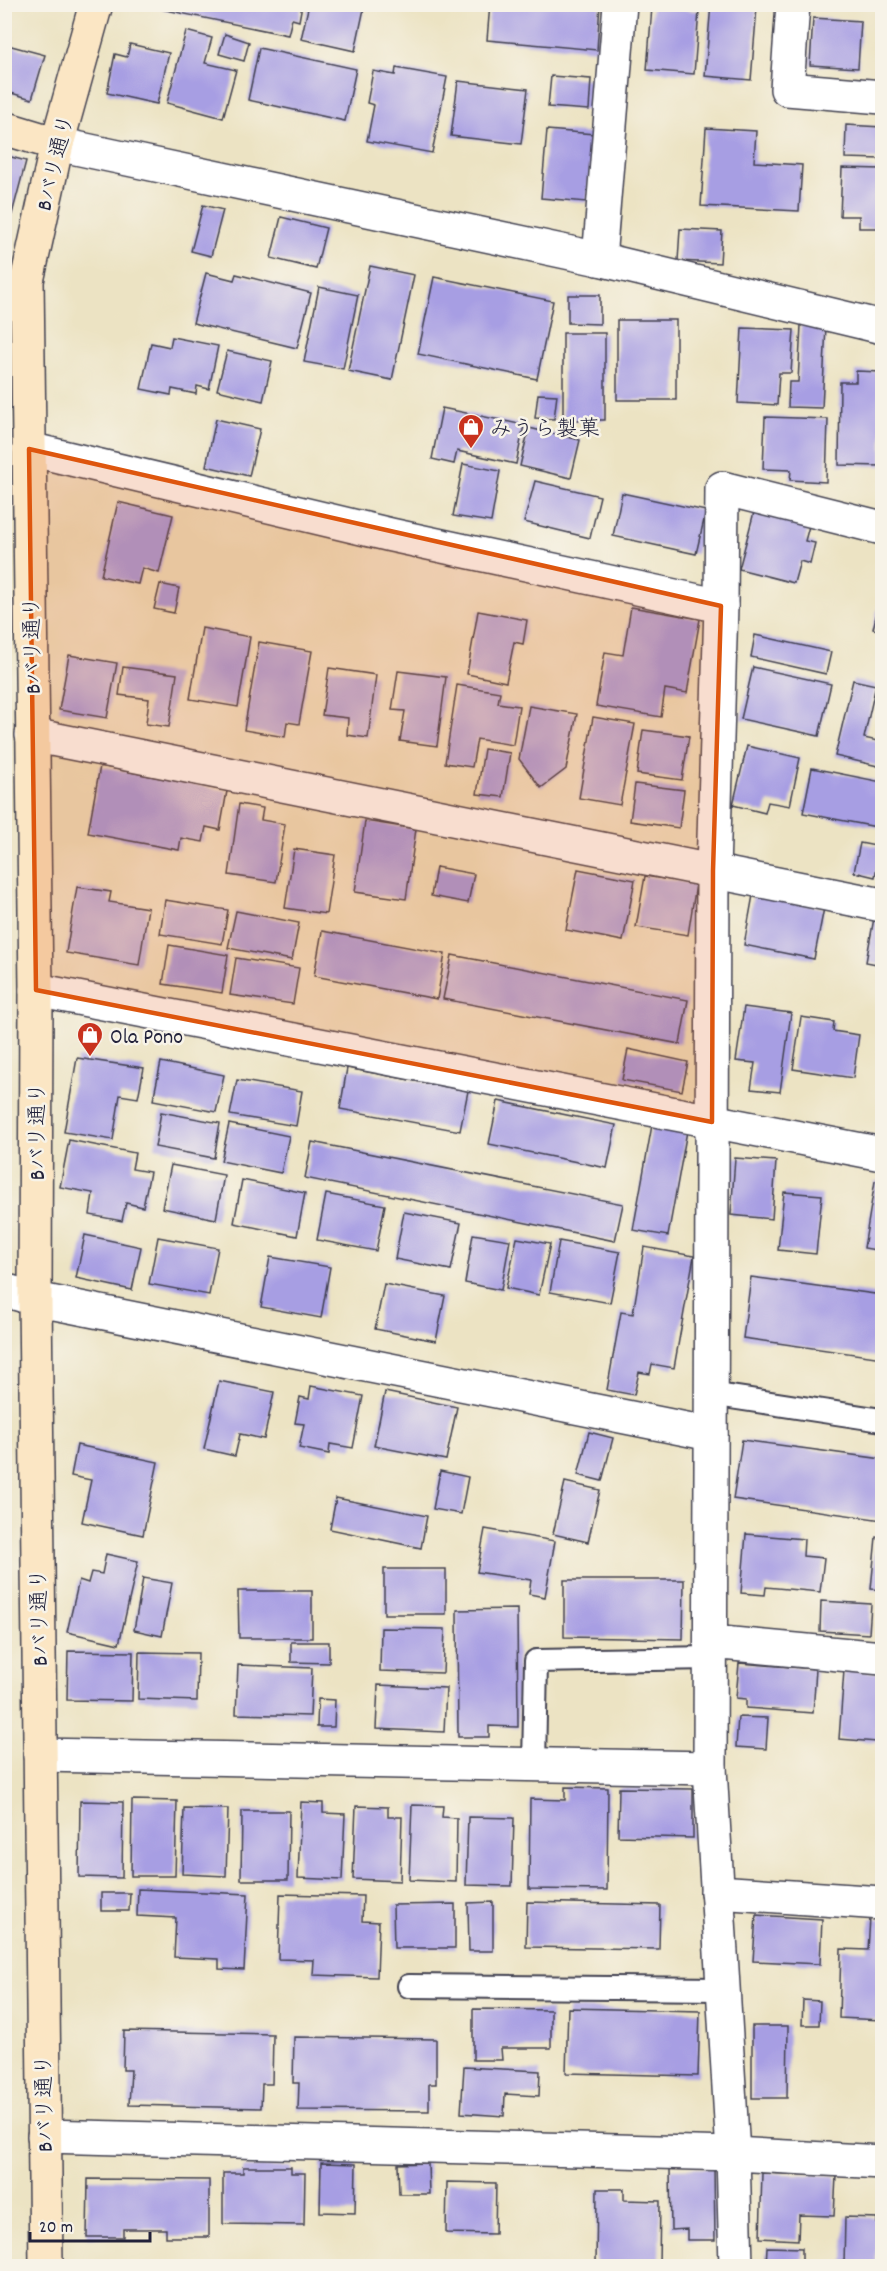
<svg xmlns="http://www.w3.org/2000/svg" width="887" height="2271" font-family="Dekko,'Klee One',sans-serif">
<style>
.park{fill:url(#park-tufts);stroke:#52806f;stroke-width:1.5}
.building{fill:#a79ee3}
.lines{fill:none;stroke-linecap:round;stroke-linejoin:round}
.lane-casing{stroke:#403f4f;stroke-width:26}
.street-casing{stroke:#403f4f;stroke-width:36}
.secondary-casing{stroke:#403f4f;stroke-width:36}
.lane{stroke:#fff;stroke-width:22}
.street{stroke:#fff;stroke-width:33}
.secondary{stroke:#fbe6c4;stroke-width:33}
.marked{fill:#de560e;fill-opacity:0.2;stroke:#de560e;stroke-width:4.5;stroke-linejoin:round}
.labels{text-anchor:middle;stroke-width:5;stroke-linejoin:round;paint-order:stroke}
.street-label{font-size:22px;fill:#22223b;stroke:#f7f3e8}
.poi-label{font-size:22px;fill:#22223b;stroke:#f7f3e8;text-anchor:start}
</style>
<defs>
<pattern id="park-tufts" width="24" height="20" patternUnits="userSpaceOnUse" patternTransform="scale(1.5)"><rect width="24" height="20" fill="#83dda3"/><path d="M3 7l-1-3M5 7V3M7 7l1-3M15 17l-1-3M17 17v-4M19 17l1-3" fill="none" stroke="#71bd8d"/></pattern>
</defs>
<rect width="100%" height="100%" fill="#f7f3e8"/>
<filter id="ink" filterUnits="userSpaceOnUse"><feTurbulence type="fractalNoise" baseFrequency=".0167" numOctaves="2"/><feDisplacementMap in="SourceGraphic" scale="12" xChannelSelector="R" yChannelSelector="G"/><feConvolveMatrix kernelMatrix="1 2 1 2 8 2 1 2 1" color-interpolation-filters="sRGB"/></filter>
<filter id="wash" filterUnits="userSpaceOnUse"><feTurbulence type="fractalNoise" baseFrequency=".008" numOctaves="4" result="noise"/><feDisplacementMap in="SourceGraphic" scale="24" xChannelSelector="R" yChannelSelector="G"/><feGaussianBlur stdDeviation="1.35" result="paint"/><feColorMatrix in="noise" values="0 0 0 0 0 0 0 0 0 0 0 0 0 0 0 0 0 1.4 0 .05"/><feComposite in="paint" operator="in"/></filter>
<g filter="url(#wash)">
<rect width="100%" height="100%" fill="#ece3c3"/>
<!-- park -->
<polygon class="park" points="4,1527 6,1527 5,1815 4,1815"/>
<g id="blocks">
<!-- building -->
<g class="building">
<polygon points="309,4 365,4 355,51 301,39"/>
<polygon points="490,4 600,4 597,50 487,40"/>
<polygon points="711,4 757,7 751,80 705,76"/>
<polygon points="146,6 146,5 302,5 299,21 292,19 288,35"/>
<polygon points="652,7 699,11 694,74 647,70"/>
<polygon points="813,18 861,21 858,68 810,65"/>
<polygon points="186,31 212,38 205,63 236,70 223,118 167,103"/>
<polygon points="225,34 249,42 244,61 219,54"/>
<polygon points="4,44 45,55 32,99 4,91"/>
<polygon points="130,44 169,53 157,104 107,93 115,54 127,57"/>
<polygon points="259,48 356,69 345,121 248,100"/>
<polygon points="396,68 447,77 432,153 367,141 374,105 367,103 373,71 395,75"/>
<polygon points="551,76 591,79 589,110 548,107"/>
<polygon points="458,81 528,89 521,144 451,136"/>
<polygon points="846,125 882,127 882,159 845,158"/>
<polygon points="706,128 756,131 754,162 802,165 799,211 701,206"/>
<polygon points="547,130 594,134 587,202 541,198"/>
<polygon points="4,155 26,161 12,214 4,212"/>
<polygon points="842,168 882,169 882,218 880,218 880,228 859,228 859,216 840,216"/>
<polygon points="203,205 223,210 211,256 191,251"/>
<polygon points="281,217 326,228 316,269 271,258"/>
<polygon points="680,229 722,231 720,263 678,261"/>
<polygon points="370,266 414,275 392,380 348,371"/>
<polygon points="206,273 234,280 236,274 311,293 297,348 193,323"/>
<polygon points="434,277 553,301 537,379 418,354"/>
<polygon points="319,287 358,295 343,369 304,362"/>
<polygon points="568,295 600,295 600,324 568,323"/>
<rect x="617" y="320" width="59" height="80"/>
<polygon points="801,325 826,326 822,408 788,407 789,382 798,382"/>
<polygon points="742,328 794,330 791,373 779,373 777,405 738,403"/>
<rect x="563" y="333" width="42" height="87"/>
<polygon points="172,337 218,346 209,389 197,386 196,394 172,389 171,395 141,389 151,343 170,347"/>
<polygon points="227,351 272,361 263,401 217,390"/>
<polygon points="856,371 882,372 882,466 839,465 840,382 856,382"/>
<polygon points="538,394 557,395 554,419 535,418"/>
<polygon points="442,408 524,425 516,464 457,451 454,464 432,459"/>
<polygon points="765,417 828,419 826,482 790,480 791,470 763,469"/>
<polygon points="216,419 260,429 249,476 206,466"/>
<polygon points="529,428 580,440 571,478 520,466"/>
<polygon points="463,464 500,471 491,522 453,516"/>
<polygon points="535,481 600,496 590,538 524,522"/>
<polygon points="622,493 706,511 696,554 613,536"/>
<polygon points="118,502 173,515 159,573 142,568 138,584 101,576"/>
<polygon points="754,512 809,526 805,541 815,543 810,564 800,561 794,583 739,569"/>
<polygon points="160,584 179,588 174,613 154,609"/>
<polygon points="882,592 882,631 873,629"/>
<polygon points="631,607 700,619 687,693 665,689 661,717 596,706 605,652 623,655"/>
<polygon points="478,611 527,620 523,644 514,642 506,682 467,674"/>
<polygon points="202,628 250,637 238,707 190,699"/>
<polygon points="755,635 831,652 826,674 751,657"/>
<polygon points="259,642 312,651 299,724 287,722 285,737 244,730"/>
<polygon points="69,655 117,663 107,718 59,710"/>
<polygon points="123,667 177,674 169,727 146,724 149,699 119,695"/>
<polygon points="753,667 831,684 819,736 741,719"/>
<polygon points="329,668 376,675 368,738 347,735 348,718 322,715"/>
<polygon points="398,671 446,677 437,746 400,741 405,711 392,710"/>
<polygon points="853,680 876,685 864,738 882,742 882,767 835,756"/>
<polygon points="457,685 500,692 498,703 519,706 513,745 477,739 472,767 445,763"/>
<polygon points="529,706 577,714 566,769 541,788 519,759"/>
<polygon points="593,717 635,724 620,805 579,798"/>
<polygon points="643,730 689,736 682,780 637,774"/>
<polygon points="747,746 800,758 790,806 768,802 765,813 733,805"/>
<polygon points="484,749 510,753 503,797 477,794"/>
<polygon points="100,766 227,791 220,830 206,827 203,842 181,838 179,850 88,833"/>
<polygon points="812,768 882,782 882,828 803,813"/>
<polygon points="635,784 684,790 679,828 630,821"/>
<polygon points="239,804 263,808 261,820 285,824 276,882 229,875"/>
<polygon points="365,821 416,829 406,899 355,892"/>
<polygon points="860,843 881,847 875,877 854,872"/>
<polygon points="294,849 335,855 326,914 285,908"/>
<polygon points="436,867 474,874 468,903 431,896"/>
<polygon points="578,869 635,880 623,941 566,930"/>
<polygon points="645,876 696,884 688,935 636,927"/>
<polygon points="77,887 111,892 109,902 148,908 139,965 66,953"/>
<polygon points="753,895 824,908 814,959 744,945"/>
<polygon points="165,900 228,910 222,944 160,934"/>
<polygon points="236,911 299,923 292,960 228,948"/>
<polygon points="874,918 882,919 882,965 866,962"/>
<polygon points="322,931 445,954 437,999 314,976"/>
<polygon points="169,945 228,955 222,993 163,984"/>
<polygon points="452,955 688,1000 680,1044 443,999"/>
<polygon points="236,958 299,968 293,1004 230,995"/>
<polygon points="744,1007 791,1013 780,1092 751,1089 755,1063 736,1061"/>
<polygon points="801,1017 834,1022 833,1031 859,1035 853,1078 793,1069"/>
<polygon points="628,1049 688,1062 682,1091 622,1080"/>
<polygon points="77,1058 144,1068 138,1098 120,1095 113,1140 64,1132"/>
<polygon points="161,1062 224,1075 216,1112 153,1100"/>
<polygon points="347,1068 468,1091 460,1131 340,1109"/>
<polygon points="237,1080 302,1091 296,1126 230,1115"/>
<polygon points="498,1101 616,1125 607,1168 489,1144"/>
<polygon points="161,1112 220,1123 214,1158 155,1147"/>
<polygon points="229,1124 289,1136 281,1173 221,1161"/>
<polygon points="652,1125 687,1131 668,1236 633,1230"/>
<polygon points="69,1140 135,1153 132,1169 150,1172 143,1207 126,1203 122,1221 90,1215 93,1193 60,1187"/>
<polygon points="312,1142 623,1204 615,1241 305,1178"/>
<polygon points="735,1158 776,1161 772,1219 731,1215"/>
<polygon points="171,1165 224,1175 216,1219 162,1208"/>
<polygon points="242,1180 305,1193 297,1236 234,1223"/>
<polygon points="875,1181 882,1182 882,1251 864,1248"/>
<polygon points="784,1192 822,1195 816,1254 778,1250"/>
<polygon points="326,1194 385,1205 376,1251 317,1240"/>
<polygon points="404,1212 461,1223 451,1270 395,1259"/>
<polygon points="473,1234 510,1240 501,1290 465,1283"/>
<polygon points="85,1235 141,1247 132,1290 76,1278"/>
<polygon points="158,1237 218,1248 209,1295 149,1284"/>
<polygon points="517,1238 550,1244 539,1295 506,1288"/>
<polygon points="559,1241 620,1252 610,1303 550,1292"/>
<polygon points="644,1247 694,1256 674,1368 652,1364 650,1374 639,1372 634,1395 607,1390 621,1312 633,1314"/>
<polygon points="270,1257 330,1267 321,1318 261,1307"/>
<polygon points="751,1277 882,1295 882,1358 743,1338"/>
<polygon points="384,1284 445,1296 436,1341 375,1329"/>
<polygon points="219,1381 274,1392 264,1439 240,1434 235,1456 204,1449"/>
<polygon points="311,1386 363,1396 353,1448 330,1444 329,1454 299,1448 304,1424 295,1423 300,1397 309,1399"/>
<polygon points="385,1392 457,1407 446,1460 374,1446"/>
<polygon points="589,1432 613,1438 602,1481 578,1475"/>
<polygon points="742,1440 882,1459 882,1520 733,1499"/>
<polygon points="77,1445 158,1462 143,1535 82,1522 91,1480 71,1476"/>
<polygon points="440,1471 468,1477 461,1514 433,1509"/>
<polygon points="565,1482 600,1490 588,1542 553,1534"/>
<polygon points="336,1498 427,1516 421,1548 330,1529"/>
<polygon points="485,1529 555,1541 545,1597 529,1594 531,1580 477,1572"/>
<polygon points="746,1534 804,1539 803,1556 824,1558 820,1592 766,1587 765,1595 741,1593"/>
<polygon points="876,1537 882,1537 882,1590 871,1589"/>
<polygon points="106,1554 138,1561 119,1644 67,1632 79,1580 88,1583 91,1572 102,1574"/>
<rect x="384" y="1569" width="62" height="45"/>
<polygon points="143,1578 172,1583 162,1636 134,1630"/>
<polygon points="564,1580 684,1580 683,1639 564,1637"/>
<polygon points="238,1591 312,1591 312,1638 239,1638"/>
<polygon points="821,1601 871,1604 869,1634 820,1631"/>
<polygon points="517,1609 518,1727 489,1726 489,1737 458,1737 457,1610"/>
<polygon points="381,1628 445,1629 443,1673 380,1671"/>
<polygon points="291,1642 329,1642 329,1663 291,1662"/>
<polygon points="68,1651 133,1652 132,1701 67,1700"/>
<polygon points="139,1652 198,1653 197,1701 138,1699"/>
<polygon points="739,1663 816,1669 813,1713 746,1708 746,1699 736,1698"/>
<polygon points="238,1665 312,1668 310,1716 236,1714"/>
<polygon points="844,1670 882,1673 877,1742 839,1739"/>
<polygon points="378,1685 446,1688 444,1732 376,1729"/>
<polygon points="318,1699 335,1700 334,1727 317,1727"/>
<polygon points="738,1717 768,1718 766,1749 736,1747"/>
<polygon points="565,1787 608,1788 607,1890 529,1889 530,1799 565,1800"/>
<polygon points="619,1788 693,1789 693,1838 618,1836"/>
<polygon points="132,1800 177,1801 175,1876 131,1876"/>
<polygon points="80,1801 123,1802 122,1878 79,1877"/>
<polygon points="301,1802 323,1803 323,1813 345,1814 342,1880 298,1878"/>
<polygon points="412,1805 443,1806 442,1817 457,1818 456,1882 409,1880"/>
<polygon points="356,1806 388,1807 388,1817 402,1817 400,1881 353,1879"/>
<polygon points="184,1808 228,1809 226,1876 182,1874"/>
<polygon points="242,1811 289,1811 288,1880 241,1880"/>
<polygon points="468,1817 514,1818 512,1886 466,1885"/>
<polygon points="138,1889 248,1894 244,1970 219,1969 219,1959 174,1957 176,1918 137,1916"/>
<polygon points="101,1893 130,1893 129,1911 101,1911"/>
<polygon points="280,1894 363,1896 362,1921 379,1922 377,1977 313,1975 314,1960 278,1959"/>
<polygon points="493,1902 493,1951 469,1951 468,1903"/>
<polygon points="527,1902 660,1905 659,1949 526,1947"/>
<polygon points="455,1904 455,1948 394,1948 393,1905"/>
<polygon points="756,1915 822,1919 820,1964 753,1961"/>
<polygon points="870,1918 882,1919 882,2020 839,2018 841,1949 868,1950"/>
<polygon points="803,2000 820,2001 819,2025 802,2025"/>
<polygon points="568,2008 700,2011 698,2076 566,2073"/>
<polygon points="473,2009 551,2010 551,2048 501,2048 502,2060 473,2060"/>
<polygon points="752,2026 788,2026 787,2098 752,2098"/>
<polygon points="124,2031 273,2034 272,2084 262,2084 261,2108 129,2105 131,2070 123,2070"/>
<polygon points="294,2037 436,2039 436,2084 429,2084 429,2111 298,2110 299,2083 293,2083"/>
<polygon points="464,2067 540,2071 539,2096 505,2094 504,2116 461,2113"/>
<polygon points="321,2163 356,2164 355,2213 320,2212"/>
<polygon points="428,2163 429,2194 399,2194 398,2164"/>
<polygon points="243,2167 291,2167 291,2173 305,2173 304,2225 223,2224 223,2173 243,2173"/>
<polygon points="714,2168 715,2240 687,2240 687,2229 671,2230 670,2169"/>
<polygon points="762,2173 836,2176 834,2216 799,2215 798,2240 760,2238"/>
<polygon points="88,2179 209,2180 209,2237 166,2237 166,2229 123,2229 123,2237 87,2237"/>
<polygon points="447,2182 496,2183 495,2234 446,2233"/>
<polygon points="597,2189 624,2189 624,2200 660,2201 659,2266 596,2266"/>
<polygon points="845,2217 877,2218 876,2266 844,2266"/>
<polygon points="767,2247 802,2248 802,2266 766,2266"/>
</g>
</g>
</g>
<g filter="url(#ink)">
<use href="#blocks" fill-opacity="0" stroke="#403f4f" stroke-width="1.5"/>
<g class="lines">
<defs>
<g id="lane">
<polyline points="711,1394 882,1420"/>
<polyline points="534,1765 536,1661 711,1658"/>
<polyline points="409,1986 723,1989"/>
</g>
<g id="street">
<polyline points="793,4 787,89 882,97"/>
<polyline points="57,144 599,259 882,327"/>
<polyline points="599,259 620,4"/>
<polyline points="29,449 391,535 721,606"/>
<polyline points="32,735 882,905"/>
<polyline points="36,990 882,1154"/>
<polyline points="4,1290 35,1299 711,1434"/>
<polyline points="711,1642 882,1658"/>
<polyline points="40,1755 710,1768"/>
<polyline points="717,1892 882,1903"/>
<polyline points="44,2136 733,2154 882,2162"/>
<polyline points="736,2266 733,2154 710,1768 713,871 721,606 722,488 882,528"/>
</g>
<g id="secondary">
<polyline points="4,128 57,144"/>
<polyline points="46,2266 35,1299 36,990 27,281 57,144 96,4"/>
</g>
</defs>
<!-- lane casing -->
<use href="#lane" class="lane-casing"/>
<!-- street casing -->
<use href="#street" class="street-casing"/>
<!-- secondary casing -->
<use href="#secondary" class="secondary-casing"/>
<!-- lane -->
<use href="#lane" class="lane"/>
<!-- street -->
<use href="#street" class="street"/>
<!-- secondary -->
<use href="#secondary" class="secondary"/>
</g>
</g>
<!-- marked area -->
<path class="marked" d="M29,449L721,606L713,871L712,1122L36,990Z"/>
<!-- icons -->
<defs>
<symbol id="shop-pin" viewBox="-11 -11 22 30"><path d="M0 17L-7.5 6A9.5 9.5 0 1 1 7.5 6Z" fill="#c8321e" stroke="#f7f3e8"/><path d="M-5-2.5h2.3a2.7 3.5 0 0 1 5.4 0H5L5.5 6h-11ZM-1.5-2.5h3a1.5 2.3 0 0 0-3 0Z" fill="#fff"/></symbol>
</defs>
<g fill-rule="evenodd">
<use href="#shop-pin" x="456" y="412" width="30" height="40"/>
<use href="#shop-pin" x="75" y="1020" width="30" height="40"/>
</g>
<g class="labels">
<!-- street labels -->
<g class="street-label">
<text transform="translate(54 162) rotate(-76)" y="8">Bバリ通り</text>
<text transform="translate(31 645) rotate(-91)" y="8">Bバリ通り</text>
<text transform="translate(36 1131) rotate(-90)" y="8">Bバリ通り</text>
<text transform="translate(38 1617) rotate(-91)" y="8">Bバリ通り</text>
<text transform="translate(43 2103) rotate(-91)" y="8">Bバリ通り</text>
</g>
<!-- poi labels -->
<g class="poi-label">
<text x="490" y="435">みうら製菓</text>
<text x="110" y="1043">Ola Pono</text>
</g>
</g>
<!-- margin -->
<rect width="887" height="2271" fill="none" stroke="#f7f3e8" stroke-width="24"/>
<!-- scale -->
<path d="M30 2232v9h120v-9" fill="none" stroke="#22223b" stroke-width="3"/>
<text x="39" y="2232" font-size="18" fill="#22223b" stroke="#f7f3e8" stroke-width="4.5" paint-order="stroke">20 m</text>
</svg>
